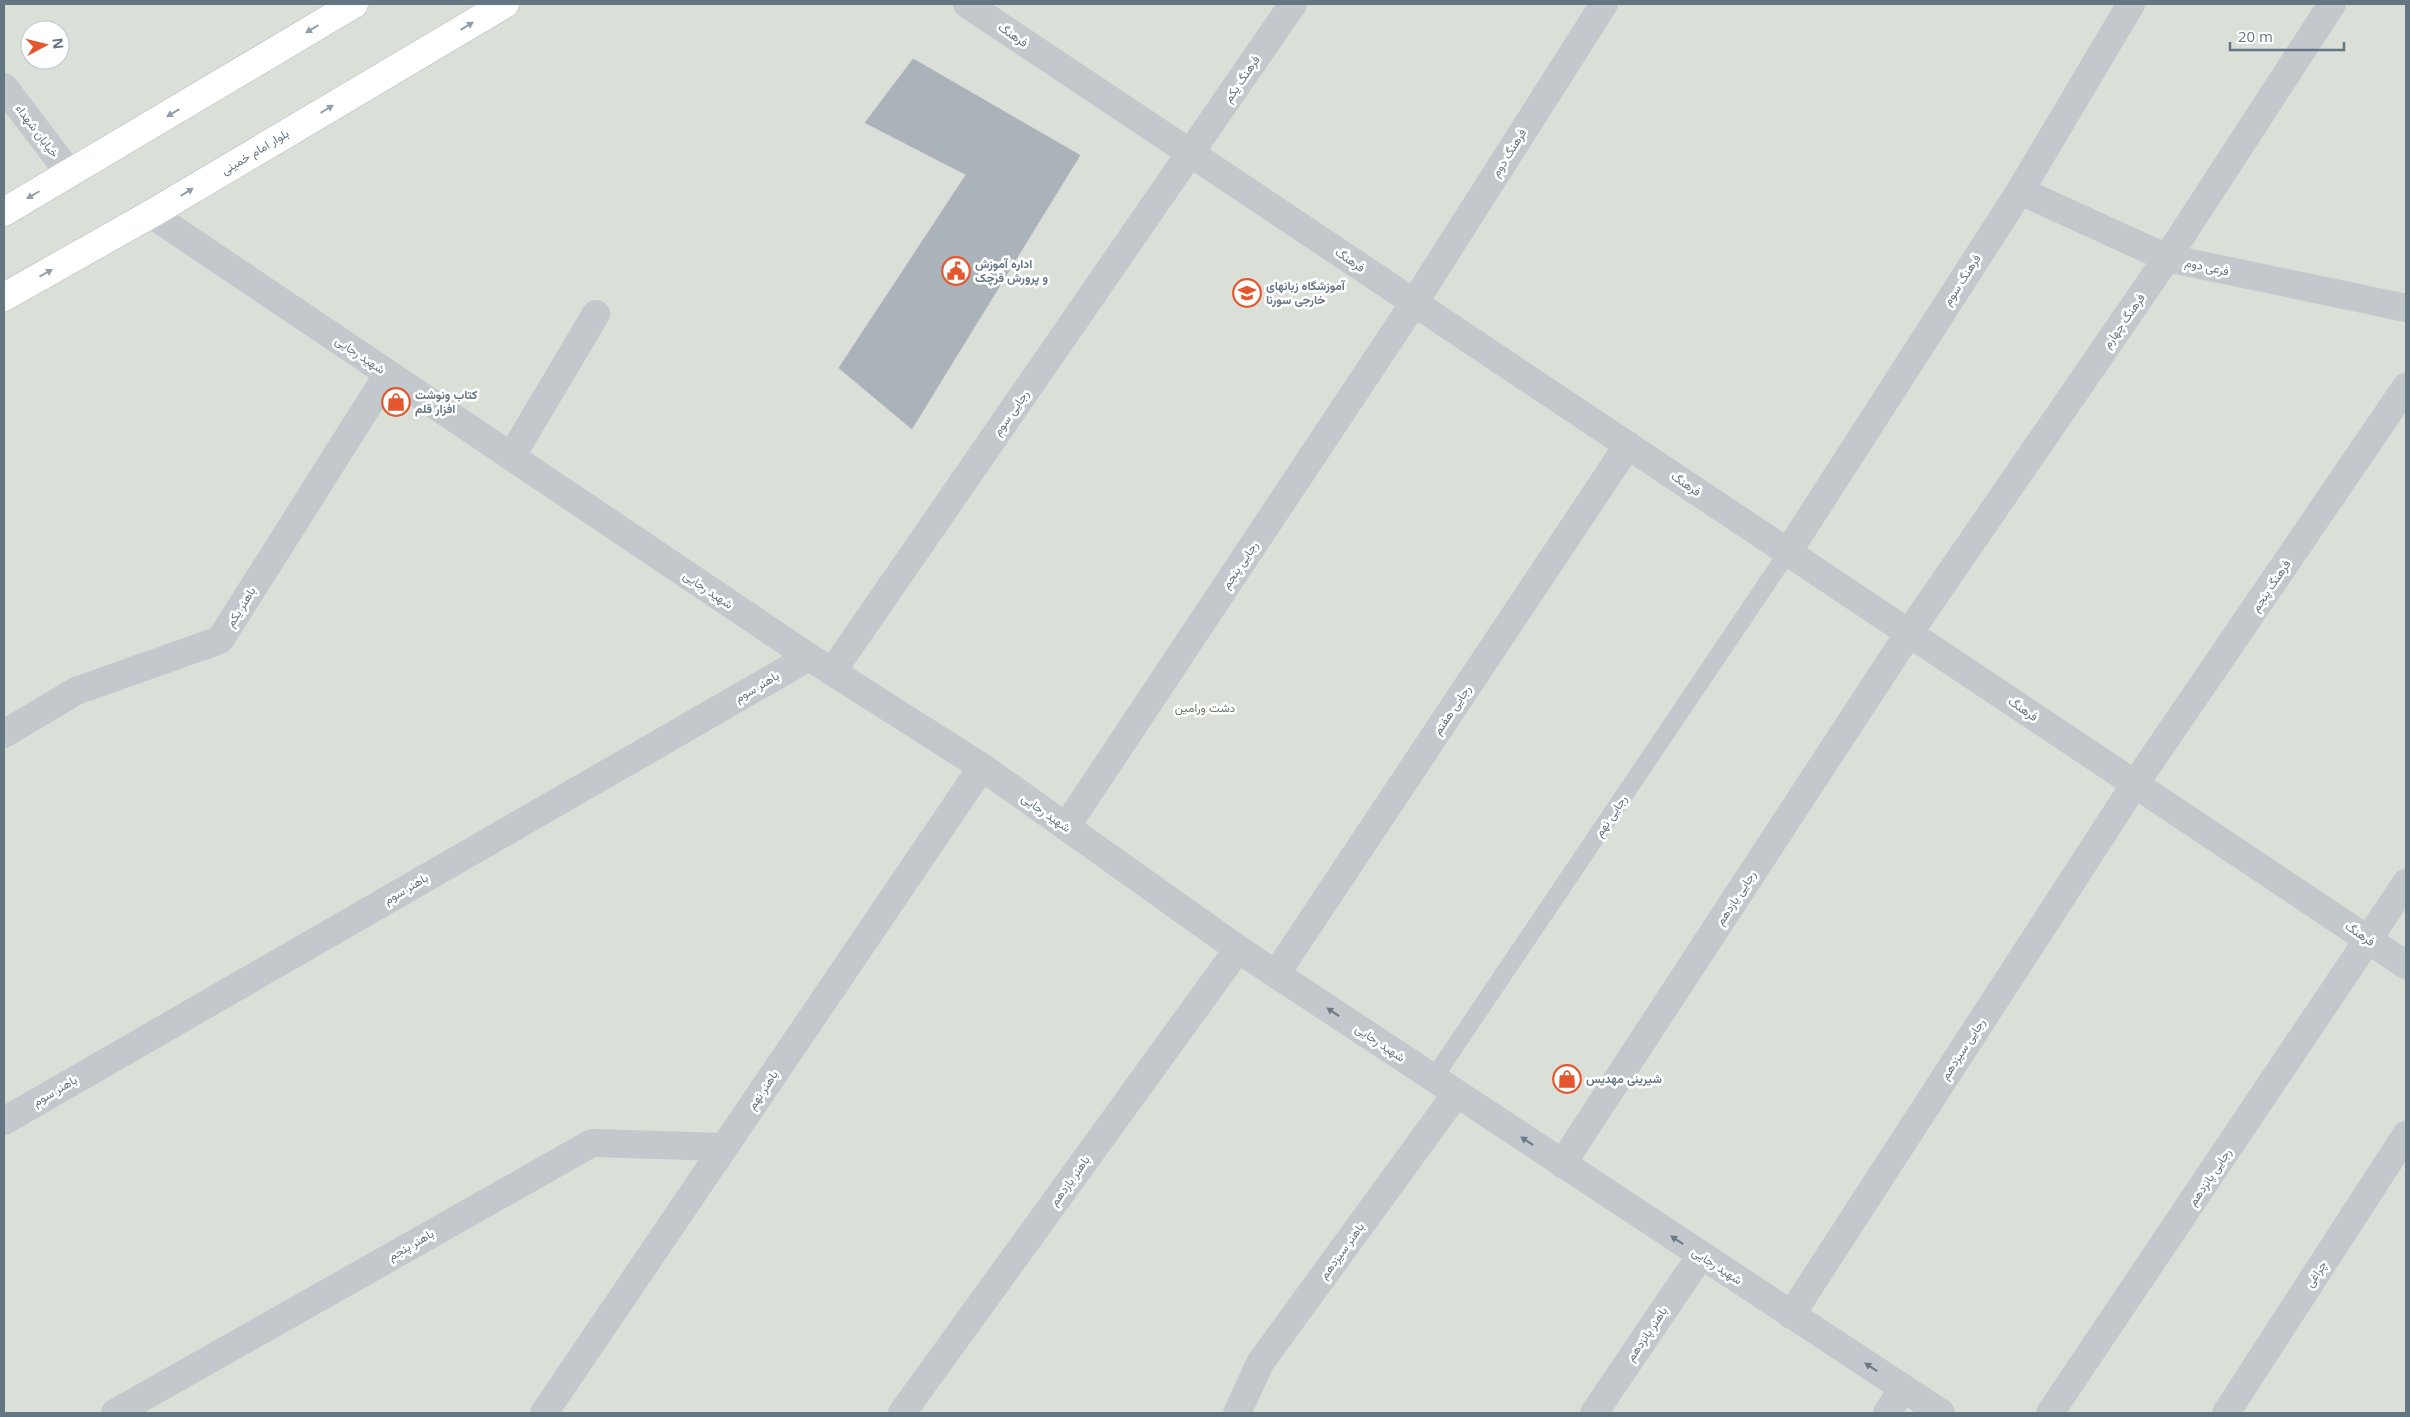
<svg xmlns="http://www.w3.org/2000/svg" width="2410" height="1417" font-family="'Open Sans',Vazirmatn,sans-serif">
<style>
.green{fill:#dadfd7;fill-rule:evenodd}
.building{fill:#aab3b9;stroke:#dcdcda}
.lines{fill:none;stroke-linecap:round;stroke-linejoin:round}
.primary-casing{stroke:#b5babe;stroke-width:29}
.service{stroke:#c3c8cc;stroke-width:18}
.minor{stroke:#c3c8cc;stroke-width:28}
.tertiary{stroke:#c3c8cc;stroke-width:28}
.primary{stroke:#fff;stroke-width:28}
.oneway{fill:#939fa8}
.oneway2{fill:#6a7a87}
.labels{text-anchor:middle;stroke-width:5;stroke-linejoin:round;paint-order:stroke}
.street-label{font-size:12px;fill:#657683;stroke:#fff}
.poi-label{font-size:12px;font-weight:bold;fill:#657683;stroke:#fff;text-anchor:start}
.park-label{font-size:12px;fill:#687a64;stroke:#fff}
</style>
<rect width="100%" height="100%" fill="#fafaf8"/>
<!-- green -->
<path class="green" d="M4,4H2406V1413H4ZM30,30H60V60H30Z"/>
<!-- building -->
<polygon class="building" points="913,58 1081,155 912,430 838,368 965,175 864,123"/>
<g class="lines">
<defs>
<g id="primary">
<polyline points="4,212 354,4"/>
<polyline points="4,297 151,214 505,4"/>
</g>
</defs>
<!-- primary casing -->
<use href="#primary" class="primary-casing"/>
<!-- service -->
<polyline class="service" points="1433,1079 1788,552"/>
<!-- minor -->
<g class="minor">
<polyline points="967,4 2406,965"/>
<polyline points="4,87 70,174"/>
<polyline points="2020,191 2167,258 2406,308"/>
<polyline points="511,457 596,314"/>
<polyline points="1788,552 2020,191 2131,4"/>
<polyline points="832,672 1293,4"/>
<polyline points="4,734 76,691 220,640 388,374"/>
<polyline points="1066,827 1414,303 1604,4"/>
<polyline points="1276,974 1628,445"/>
<polyline points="4,1121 809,657"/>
<polyline points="1562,1164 1909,633 2167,258 2332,4"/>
<polyline points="1791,1315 2135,784 2406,387"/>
<polyline points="115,1413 592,1143 724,1147"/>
<polyline points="544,1413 982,767"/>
<polyline points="902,1413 1238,949"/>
<polyline points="1237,1413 1260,1363 1456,1094"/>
<polyline points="1594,1413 1701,1255"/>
<polyline points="1887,1413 1903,1388"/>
<polyline points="2050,1413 2406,883"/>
<polyline points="2226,1413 2406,1135"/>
</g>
<!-- tertiary -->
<polyline class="tertiary" points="151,214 809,657 982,767 1238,949 1941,1413"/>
<!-- primary -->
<use href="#primary" class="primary"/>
</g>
<!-- one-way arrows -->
<defs><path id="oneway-solid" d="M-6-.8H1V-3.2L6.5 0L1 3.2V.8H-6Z" transform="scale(1.25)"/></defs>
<g class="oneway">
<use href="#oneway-solid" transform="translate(467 26) rotate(-31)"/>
<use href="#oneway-solid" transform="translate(312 29) rotate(149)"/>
<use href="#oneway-solid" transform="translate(327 109) rotate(-31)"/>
<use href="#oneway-solid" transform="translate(173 113) rotate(149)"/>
<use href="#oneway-solid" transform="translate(187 192) rotate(-31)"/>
<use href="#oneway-solid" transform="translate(33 195) rotate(150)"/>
<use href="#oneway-solid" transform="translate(46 273) rotate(-29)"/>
</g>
<g class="oneway2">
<use href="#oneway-solid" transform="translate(1333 1012) rotate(-146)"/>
<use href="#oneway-solid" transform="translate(1527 1141) rotate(-147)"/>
<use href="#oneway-solid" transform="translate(1677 1240) rotate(-147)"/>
<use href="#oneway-solid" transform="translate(1871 1367) rotate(-147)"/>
</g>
<!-- icons -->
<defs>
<symbol id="civic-ring" viewBox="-11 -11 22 22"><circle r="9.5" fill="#fff" stroke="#e4572e" stroke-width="1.5"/><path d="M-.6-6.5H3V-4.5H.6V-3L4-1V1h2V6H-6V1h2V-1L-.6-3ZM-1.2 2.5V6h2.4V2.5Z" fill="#e4572e"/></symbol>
<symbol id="school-ring" viewBox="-11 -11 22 22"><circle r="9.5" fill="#fff" stroke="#e4572e" stroke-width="1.5"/><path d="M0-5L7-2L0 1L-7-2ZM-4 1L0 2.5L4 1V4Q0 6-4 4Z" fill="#e4572e"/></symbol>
<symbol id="shop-ring" viewBox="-11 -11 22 22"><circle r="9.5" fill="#fff" stroke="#e4572e" stroke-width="1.5"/><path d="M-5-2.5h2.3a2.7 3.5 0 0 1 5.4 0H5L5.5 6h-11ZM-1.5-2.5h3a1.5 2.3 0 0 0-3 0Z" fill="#e4572e"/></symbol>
</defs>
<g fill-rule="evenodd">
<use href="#civic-ring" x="940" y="255" width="32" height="32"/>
<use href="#school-ring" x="1231" y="277" width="32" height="32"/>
<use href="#shop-ring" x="380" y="386" width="32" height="32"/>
<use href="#shop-ring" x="1551" y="1063" width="32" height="32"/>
</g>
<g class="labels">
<!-- street labels -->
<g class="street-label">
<text transform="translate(1013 35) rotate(34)" y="4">فرهنگ</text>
<text transform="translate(1242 79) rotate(-56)" y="4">فرهنگ یکم</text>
<text transform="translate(37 131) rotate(53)" y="4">خیابان شهداء</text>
<text transform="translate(255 152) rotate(-31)" y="4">بلوار امام خمینی</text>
<text transform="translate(1509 153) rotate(-58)" y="4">فرهنگ دوم</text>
<text transform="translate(1350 260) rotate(34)" y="4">فرهنگ</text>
<text transform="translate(2207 267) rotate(12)" y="4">فرعی دوم</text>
<text transform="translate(1962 280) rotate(-57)" y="4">فرهنگ سوم</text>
<text transform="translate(2124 321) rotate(-55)" y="4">فرهنگ چهارم</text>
<text transform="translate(360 355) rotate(34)" y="4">شهید رجایی</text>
<text transform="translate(1011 413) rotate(-55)" y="4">رجایی سوم</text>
<text transform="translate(1686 484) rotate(34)" y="4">فرهنگ</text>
<text transform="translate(1240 565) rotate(-56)" y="4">رجایی پنجم</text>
<text transform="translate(2271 586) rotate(-56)" y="4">فرهنگ پنجم</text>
<text transform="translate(708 590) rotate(34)" y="4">شهید رجایی</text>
<text transform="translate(241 607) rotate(-58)" y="4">باهنر یکم</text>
<text transform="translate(757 687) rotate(-30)" y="4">باهنر سوم</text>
<text transform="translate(2023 709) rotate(34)" y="4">فرهنگ</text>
<text transform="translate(1452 710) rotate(-56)" y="4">رجایی هفتم</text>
<text transform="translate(1046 813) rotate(35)" y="4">شهید رجایی</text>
<text transform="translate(1611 816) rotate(-56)" y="4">رجایی نهم</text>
<text transform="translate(406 889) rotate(-30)" y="4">باهنر سوم</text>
<text transform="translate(1736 898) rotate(-57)" y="4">رجایی یازدهم</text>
<text transform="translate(2360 934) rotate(34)" y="4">فرهنگ</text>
<text transform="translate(1380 1043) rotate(34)" y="4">شهید رجایی</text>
<text transform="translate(1963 1049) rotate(-57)" y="4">رجایی سیزدهم</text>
<text transform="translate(763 1090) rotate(-56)" y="4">باهنر نهم</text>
<text transform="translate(55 1091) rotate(-30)" y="4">باهنر سوم</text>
<text transform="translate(2210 1177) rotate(-56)" y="4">رجایی پانزدهم</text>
<text transform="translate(1070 1181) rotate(-54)" y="4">باهنر یازدهم</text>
<text transform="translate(411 1245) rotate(-30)" y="4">باهنر پنجم</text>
<text transform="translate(1342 1251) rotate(-54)" y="4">باهنر سیزدهم</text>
<text transform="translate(1717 1266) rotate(33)" y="4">شهید رجایی</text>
<text transform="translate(2316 1274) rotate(-57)" y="4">چراغی</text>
<text transform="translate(1647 1334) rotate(-56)" y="4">باهنر پانزدهم</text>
</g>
<!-- poi labels -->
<g class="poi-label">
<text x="975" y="268">اداره آموزش<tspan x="975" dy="14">و پرورش قرچک</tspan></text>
<text x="1266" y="290">آموزشگاه زبانهای<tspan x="1266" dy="14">خارجی سورنا</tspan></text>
<text x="415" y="399">کتاب ونوشت<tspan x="415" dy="14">افزار قلم</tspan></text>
<text x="1586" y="1083">شیرینی مهدیس</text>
</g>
<!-- park labels -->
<g class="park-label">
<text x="1205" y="712">دشت ورامین</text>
</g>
</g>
<!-- border -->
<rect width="2410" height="1417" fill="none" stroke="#657683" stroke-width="10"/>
<!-- north arrow -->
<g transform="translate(45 45) rotate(83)"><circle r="24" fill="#ffffff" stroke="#c1c8cd"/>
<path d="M0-4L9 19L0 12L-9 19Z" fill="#e4572e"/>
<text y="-8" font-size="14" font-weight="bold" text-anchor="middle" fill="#657683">N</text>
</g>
<!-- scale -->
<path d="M2230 42v8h114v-8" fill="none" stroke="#657683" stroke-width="2.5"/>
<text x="2238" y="42" font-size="15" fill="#657683" stroke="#ffffff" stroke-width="4" paint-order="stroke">20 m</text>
</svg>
